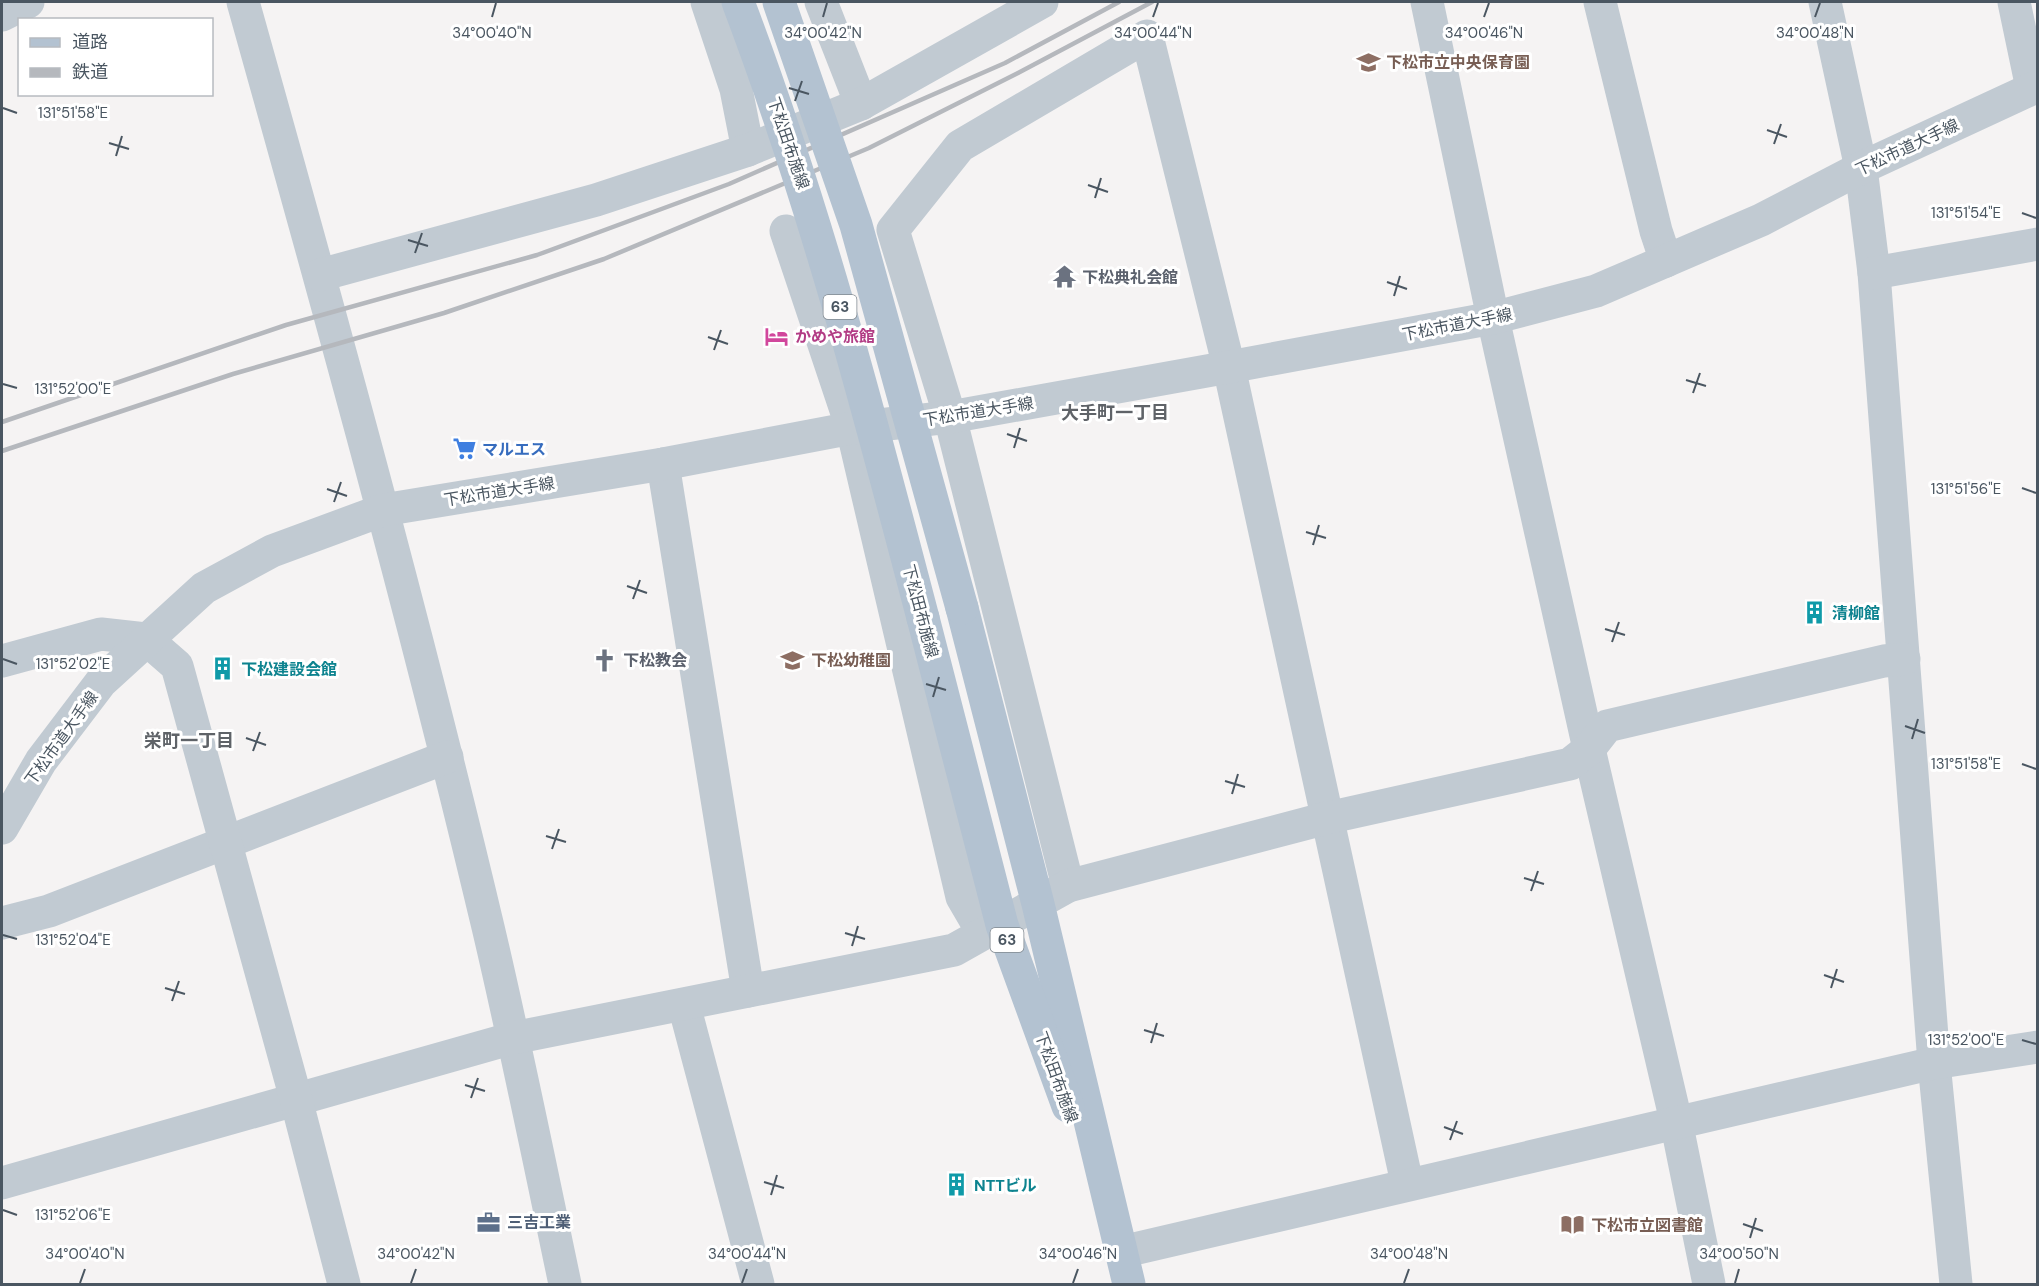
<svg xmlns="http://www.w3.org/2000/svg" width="2039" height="1286" font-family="'DM Sans','Noto Sans JP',sans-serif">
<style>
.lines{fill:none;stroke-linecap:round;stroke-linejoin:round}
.minor{stroke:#c1cad2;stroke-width:33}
.tertiary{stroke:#c1cad2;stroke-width:33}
.primary{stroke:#b3c2d1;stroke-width:33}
.rail{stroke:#b5b8bd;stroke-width:4.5}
.primary-bridge{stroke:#b3c2d1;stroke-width:33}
.ticks{fill:none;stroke:#4a5661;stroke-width:2}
.labels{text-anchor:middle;stroke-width:6;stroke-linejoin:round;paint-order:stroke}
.shield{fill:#fff;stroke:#808990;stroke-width:1.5}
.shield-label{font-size:15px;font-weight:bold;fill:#4a5661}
.education-label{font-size:16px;font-weight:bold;fill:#785e54;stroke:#fff;text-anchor:start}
.street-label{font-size:16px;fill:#4a5661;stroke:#fff}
.worship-label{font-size:16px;font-weight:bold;fill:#5b616d;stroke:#fff;text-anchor:start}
.hotel-label{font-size:16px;font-weight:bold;fill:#b23c85;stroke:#fff;text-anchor:start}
.shop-label{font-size:16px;font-weight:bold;fill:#366cbe;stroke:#fff;text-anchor:start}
.culture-label{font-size:16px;font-weight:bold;fill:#0d838f;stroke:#fff;text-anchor:start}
.service-label{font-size:16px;font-weight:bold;fill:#4e5e75;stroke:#fff;text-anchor:start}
.neighbourhood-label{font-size:18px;font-weight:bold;fill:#5f6368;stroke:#fff}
.ticks-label{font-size:15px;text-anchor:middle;fill:#4a5661;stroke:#fff;stroke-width:6;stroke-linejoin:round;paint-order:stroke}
</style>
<rect width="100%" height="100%" fill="#f5f3f3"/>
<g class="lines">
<!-- minor -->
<g class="minor">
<path d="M243,2C329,309 414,616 488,927C516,1046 540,1165 565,1284"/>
<polyline points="707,2 736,89 748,150"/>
<polyline points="821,2 861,104"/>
<polyline points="1427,2 1493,318 1589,749 1676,1121 1709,1284"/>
<polyline points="1600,2 1656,231 1666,261"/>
<polyline points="1825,2 1861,168 1874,273 1934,1063 1956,1284"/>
<polyline points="2014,2 2032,88"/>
<polyline points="2,15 28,2"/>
<polyline points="786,231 852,428 962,897 983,933"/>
<polyline points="1874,273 2038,244"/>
<polyline points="320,275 596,200 748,150 861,104 1042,2"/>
<polyline points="663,464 748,991"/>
<polyline points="1068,886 950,417 893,230 960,146 1147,36 1229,367 1407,1183"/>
<polyline points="2,923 49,911 447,757"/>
<polyline points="684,1005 758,1284"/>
<polyline points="2,1183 513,1038 954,950 1068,886 1327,818 1570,764 1589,749 1607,726 1884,661 1904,659"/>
<polyline points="1121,1252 1934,1063 2038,1047"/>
</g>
<!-- tertiary -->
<g class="tertiary">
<polyline points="2,661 101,634 146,639 177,666 296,1099 344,1284"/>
<polyline points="2,828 41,761 101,682 204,588 272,551 383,510 663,464 852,428 950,417 1229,367 1493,318 1596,291 1761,220 1861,168 2038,86"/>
</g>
<!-- primary -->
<g class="primary">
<polyline points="962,608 1038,904 1129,1284"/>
<polyline points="923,618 1002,925 1068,1106"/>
</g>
<!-- rail -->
<g class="rail">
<polyline points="2,422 286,325 537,255 729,184 1005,63 1119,2"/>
<polyline points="2,451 233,374 444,313 604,259 869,148 1018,73 1152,2"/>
</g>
<!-- primary-bridge -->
<g class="primary-bridge">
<path d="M738,2C815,205 868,408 923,618"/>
<polyline points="779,2 856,225 962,608"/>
</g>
</g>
<!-- ticks -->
<path class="ticks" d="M492,17L496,3M823,17L827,3M1153,17L1158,3M1484,17L1489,3M1815,17L1820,3M789,88L809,94M795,101L802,81M3,108L17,113M1767,130L1787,137M109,143L129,149M1774,144L1781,124M116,156L122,136M1088,185L1108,192M1095,198L1101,178M2022,213L2036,218M408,240L428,246M415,253L422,233M1387,282L1407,289M1394,296L1400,276M708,337L728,344M714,350L721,330M1686,380L1706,386M3,384L17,388M1693,393L1700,373M1007,434L1027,441M1014,448L1020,428M2022,488L2036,493M327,489L347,496M334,502L341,482M1306,532L1326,538M1313,545L1319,525M627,586L647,593M633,599L640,580M1605,629L1625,635M1612,642L1619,622M3,659L17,664M926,684L946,690M933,697L939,677M1905,726L1925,733M246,738L266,745M1912,739L1918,719M253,751L260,732M2022,764L2036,769M1225,781L1245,787M1232,794L1238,774M546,836L566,842M552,849L559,829M1524,878L1544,884M1531,891L1538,871M845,933L865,939M3,935L17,939M852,946L858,926M1824,975L1844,982M165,988L185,994M1831,988L1837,969M172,1001L179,981M1144,1030L1164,1036M2022,1040L2036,1044M1151,1043L1157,1023M465,1085L485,1091M471,1098L478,1078M1444,1127L1463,1134M1450,1140L1457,1121M764,1182L784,1188M771,1195L777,1175M3,1210L17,1215M1743,1224L1763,1231M1750,1238L1756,1218M80,1283L85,1269M411,1283L416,1269M742,1283L747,1269M1073,1283L1078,1269M1404,1283L1409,1269M1735,1283L1739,1269"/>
<!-- icons -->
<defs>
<symbol id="school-bare" viewBox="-9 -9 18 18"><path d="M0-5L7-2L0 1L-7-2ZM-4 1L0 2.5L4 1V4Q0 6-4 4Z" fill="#8d6e63" stroke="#fff" stroke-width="2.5" paint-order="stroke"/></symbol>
<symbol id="temple-bare" viewBox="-9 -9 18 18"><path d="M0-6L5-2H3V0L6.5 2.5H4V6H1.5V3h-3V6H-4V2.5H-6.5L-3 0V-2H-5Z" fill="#6b7280" stroke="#fff" stroke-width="2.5" paint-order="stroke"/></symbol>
<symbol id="hotel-bare" viewBox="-9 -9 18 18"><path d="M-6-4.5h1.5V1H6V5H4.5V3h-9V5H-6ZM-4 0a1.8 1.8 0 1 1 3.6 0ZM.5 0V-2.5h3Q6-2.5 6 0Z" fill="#d1479c" stroke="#fff" stroke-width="2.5" paint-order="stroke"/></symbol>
<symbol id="supermarket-bare" viewBox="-9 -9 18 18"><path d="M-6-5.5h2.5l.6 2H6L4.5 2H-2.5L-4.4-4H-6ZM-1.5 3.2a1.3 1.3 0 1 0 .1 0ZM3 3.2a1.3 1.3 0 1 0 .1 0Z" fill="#3f7fe0" stroke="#fff" stroke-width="2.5" paint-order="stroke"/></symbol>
<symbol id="building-bare" viewBox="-9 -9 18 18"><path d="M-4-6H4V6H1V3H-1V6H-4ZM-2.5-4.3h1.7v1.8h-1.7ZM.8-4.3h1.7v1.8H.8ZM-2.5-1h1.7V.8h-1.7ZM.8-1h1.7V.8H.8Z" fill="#0f9aa8" stroke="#fff" stroke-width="2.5" paint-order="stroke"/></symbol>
<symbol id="church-bare" viewBox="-9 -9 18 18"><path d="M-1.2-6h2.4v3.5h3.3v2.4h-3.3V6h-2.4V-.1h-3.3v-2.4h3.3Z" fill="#6b7280" stroke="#fff" stroke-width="2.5" paint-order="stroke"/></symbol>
<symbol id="office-bare" viewBox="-9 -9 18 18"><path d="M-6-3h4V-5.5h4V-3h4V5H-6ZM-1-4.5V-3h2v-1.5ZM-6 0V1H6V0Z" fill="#5c6f8a" stroke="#fff" stroke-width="2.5" paint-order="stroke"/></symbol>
<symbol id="library-bare" viewBox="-9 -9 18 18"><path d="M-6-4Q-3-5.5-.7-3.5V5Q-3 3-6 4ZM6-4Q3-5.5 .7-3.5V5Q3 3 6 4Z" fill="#8d6e63" stroke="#fff" stroke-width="2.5" paint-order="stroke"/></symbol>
</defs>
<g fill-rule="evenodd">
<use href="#school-bare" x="1352" y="46" width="33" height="33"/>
<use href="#temple-bare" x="1048" y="260" width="33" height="33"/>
<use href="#hotel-bare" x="760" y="320" width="33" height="33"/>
<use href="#supermarket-bare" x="448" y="432" width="33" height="33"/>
<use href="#building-bare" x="1798" y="596" width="33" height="33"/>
<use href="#church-bare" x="588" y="644" width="33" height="33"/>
<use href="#school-bare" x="776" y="644" width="33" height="33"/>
<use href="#building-bare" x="206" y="652" width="33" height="33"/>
<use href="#building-bare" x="940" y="1168" width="33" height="33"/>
<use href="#office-bare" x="472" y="1206" width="33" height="33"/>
<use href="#library-bare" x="1556" y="1208" width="33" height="33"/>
</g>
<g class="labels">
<!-- shield labels -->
<g class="shield">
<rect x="823.5" y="295" width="33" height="24" rx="4.5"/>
<rect x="990.5" y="928" width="33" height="24" rx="4.5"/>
</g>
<g class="shield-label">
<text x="840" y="312">63</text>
<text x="1007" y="945">63</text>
</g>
<!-- education labels -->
<g class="education-label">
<text x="1386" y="68">下松市立中央保育園</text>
<text x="811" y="666">下松幼稚園</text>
<text x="1591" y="1231">下松市立図書館</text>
</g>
<!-- street labels -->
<g class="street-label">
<text transform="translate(789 143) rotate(71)" y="6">下松田布施線</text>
<text transform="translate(1907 147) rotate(-25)" y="6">下松市道大手線</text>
<text transform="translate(1457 324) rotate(-11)" y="6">下松市道大手線</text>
<text transform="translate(978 411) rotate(-9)" y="6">下松市道大手線</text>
<text transform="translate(499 491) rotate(-9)" y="6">下松市道大手線</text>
<text transform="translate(921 611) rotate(75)" y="6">下松田布施線</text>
<text transform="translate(61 738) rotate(-54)" y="6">下松市道大手線</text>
<text transform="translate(1057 1077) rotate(70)" y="6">下松田布施線</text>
</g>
<!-- worship labels -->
<g class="worship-label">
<text x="1082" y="283">下松典礼会館</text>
<text x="623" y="666">下松教会</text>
</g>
<!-- hotel labels -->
<g class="hotel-label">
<text x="795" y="342">かめや旅館</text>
</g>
<!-- shop labels -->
<g class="shop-label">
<text x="482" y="455">マルエス</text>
</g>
<!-- culture labels -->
<g class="culture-label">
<text x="1832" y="619">清柳館</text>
<text x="241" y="675">下松建設会館</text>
<text x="974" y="1191">NTTビル</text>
</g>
<!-- service labels -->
<g class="service-label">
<text x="507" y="1228">三吉工業</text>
</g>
<!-- neighbourhood labels -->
<g class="neighbourhood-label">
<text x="1115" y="419">大手町一丁目</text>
<text x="189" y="747">栄町一丁目</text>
</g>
</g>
<g class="ticks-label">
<text x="492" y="38">34°00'40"N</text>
<text x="823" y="38">34°00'42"N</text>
<text x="1153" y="38">34°00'44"N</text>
<text x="1484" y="38">34°00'46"N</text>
<text x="1815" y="38">34°00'48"N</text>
<text x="73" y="118">131°51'58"E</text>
<text x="1966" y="218">131°51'54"E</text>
<text x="73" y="394">131°52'00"E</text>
<text x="1966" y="494">131°51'56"E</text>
<text x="73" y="669">131°52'02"E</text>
<text x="1966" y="769">131°51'58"E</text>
<text x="73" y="945">131°52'04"E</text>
<text x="1966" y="1045">131°52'00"E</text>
<text x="73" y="1220">131°52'06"E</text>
<text x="85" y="1259">34°00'40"N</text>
<text x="416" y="1259">34°00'42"N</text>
<text x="747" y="1259">34°00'44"N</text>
<text x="1078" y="1259">34°00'46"N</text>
<text x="1409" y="1259">34°00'48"N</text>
<text x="1739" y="1259">34°00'50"N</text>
</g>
<!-- border -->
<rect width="2039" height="1286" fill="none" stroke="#4a5661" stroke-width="6"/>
<!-- legend -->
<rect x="18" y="18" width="195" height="78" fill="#ffffff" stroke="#b7bbc0" stroke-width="1.5"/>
<rect x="30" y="38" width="30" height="9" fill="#b3c2d1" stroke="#b7bbc0" stroke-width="1.5"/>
<text x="72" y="48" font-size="18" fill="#4a5661">道路</text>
<rect x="30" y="68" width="30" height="9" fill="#b5b8bd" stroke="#b7bbc0" stroke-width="1.5"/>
<text x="72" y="78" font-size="18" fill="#4a5661">鉄道</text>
</svg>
